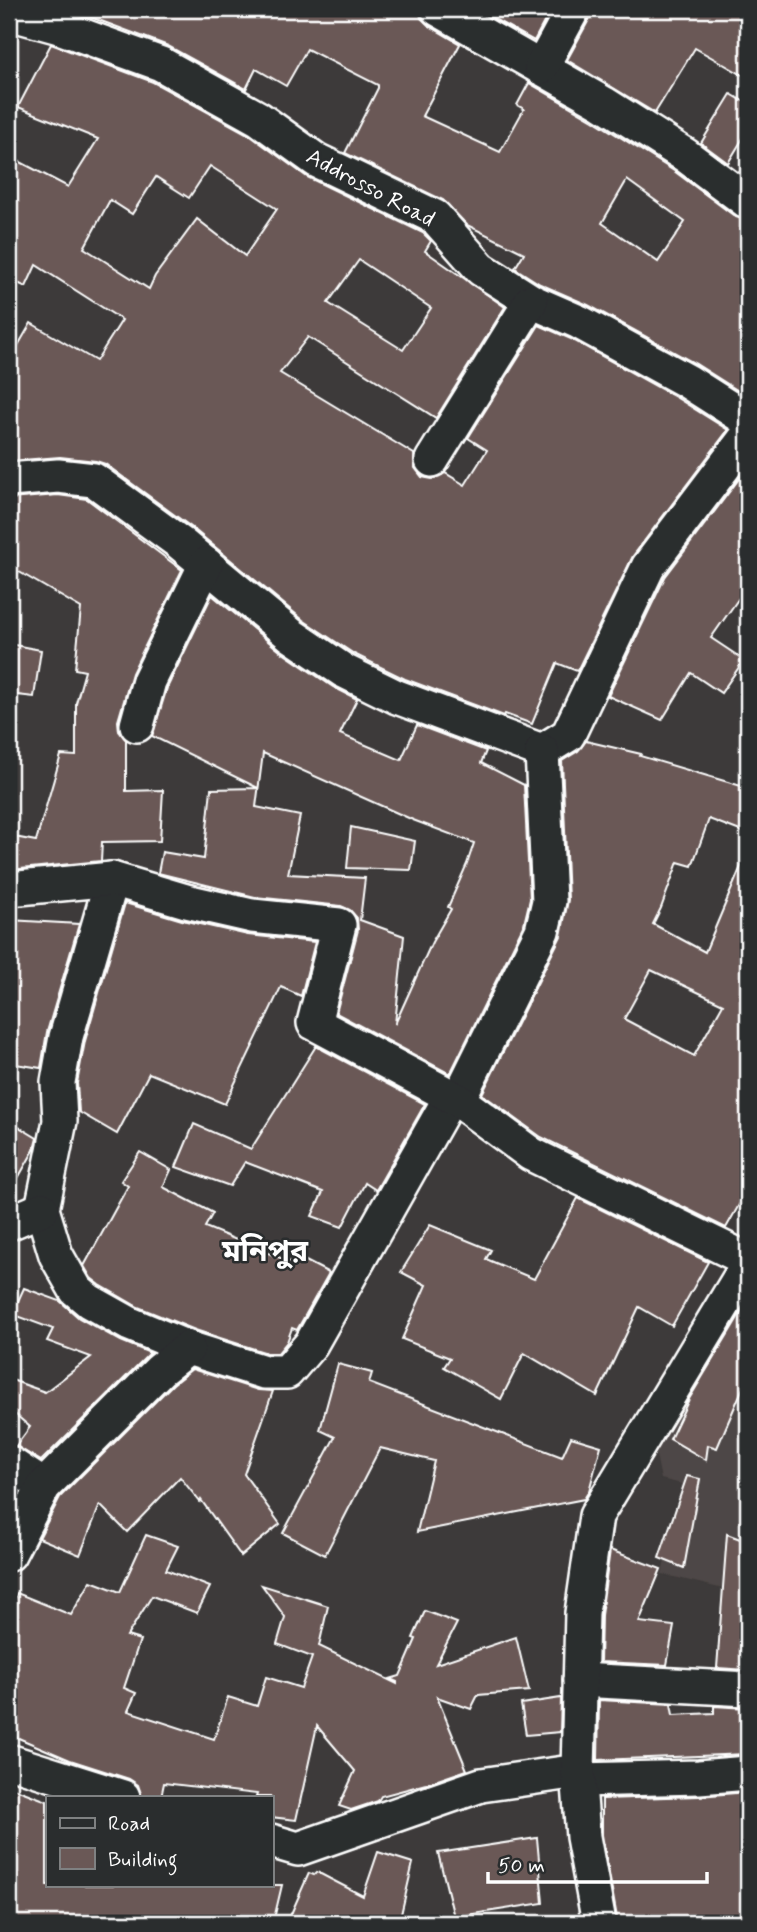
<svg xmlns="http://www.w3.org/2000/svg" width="757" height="1932" font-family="Mynerve,'Noto Sans Bengali',sans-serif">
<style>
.built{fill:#4e4746}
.building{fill:#6a5856;stroke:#fff;stroke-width:2;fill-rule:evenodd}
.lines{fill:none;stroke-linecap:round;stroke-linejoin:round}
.minor-casing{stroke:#fff;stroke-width:38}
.minor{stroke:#2a2d2e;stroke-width:33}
.labels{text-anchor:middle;stroke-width:5;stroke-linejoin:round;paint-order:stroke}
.street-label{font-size:23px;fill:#fff;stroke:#2a2d2e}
.district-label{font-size:30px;font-weight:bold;fill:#fff;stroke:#2a2d2e}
</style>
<rect width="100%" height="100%" fill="#3d3a3a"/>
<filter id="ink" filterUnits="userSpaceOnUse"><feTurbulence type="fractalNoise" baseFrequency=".0143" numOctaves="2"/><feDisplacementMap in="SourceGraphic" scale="14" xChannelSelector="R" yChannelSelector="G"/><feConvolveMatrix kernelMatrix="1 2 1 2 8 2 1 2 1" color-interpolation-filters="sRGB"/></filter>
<g filter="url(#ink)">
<!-- built -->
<polygon class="built" points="748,1296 748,1595 662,1574 682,1484 661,1479 655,1450 736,1302"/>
<!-- building -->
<g class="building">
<path d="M69,9H419L421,18L428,25L460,44L422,116L500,152L524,109L517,105L529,83L593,120L674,171L736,217L748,221V397L696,364L588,305L540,284L515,268L524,253L467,225L443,200L345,153L378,88V85L307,49L286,86L256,69L246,89L168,46ZM627,180L685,222L658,262L602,223Z"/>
<polygon points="476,9 551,9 534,41"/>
<polygon points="592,9 748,9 748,78 695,48 655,113 567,60 590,18"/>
<path d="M51,44L153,82L248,134L307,177L423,233L431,241L425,251L505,307L436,418L308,337L280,373L414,454L415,468L422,477L432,479L445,473L465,485L487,450L468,438L539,325L571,339L677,398L728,430L633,556L577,671L557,663L532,724L505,714L504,716L405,679L354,654L303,620L191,527L105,464L96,461L60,457L9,461V361L31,323L96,361L122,320L36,265L26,287L9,279V156L68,187L98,139L18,107ZM210,166L277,209L245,256L197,219L155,276L149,289L84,248L110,200L132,214L156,177L189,198ZM359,260L431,308L403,350L328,303Z"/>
<polygon points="731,94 748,104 748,130 728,163 701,143"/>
<polygon points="748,467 748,585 711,638 744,660 721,693 691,673 662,720 608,696 665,577"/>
<polygon points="58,495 87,499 182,570 132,673 118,721 119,731 126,740 126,791 163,790 160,841 102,842 101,861 10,870 9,836 36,841 61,755 76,756 76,703 85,671 75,669 81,608 9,566 9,499"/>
<path d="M212,595L280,651L333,687L357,699L340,734L401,760L417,725L486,751L481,763L524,785L530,899L524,924L450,1074L336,1013L358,930L357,918L350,910L341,906L255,897L158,873L162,852L204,859L211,789L258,788L152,736L167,688ZM263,753L413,820L474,843L467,864L448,907L451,909L432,942L395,1024L404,936L360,920L365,878L288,874L300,816L256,807Z"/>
<polygon points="9,644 41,650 34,697 9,694"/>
<path d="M586,741L641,754L640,756L748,788V834L709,819L692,866L678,862L661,908L653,924L705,952L748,850V1189L726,1228L541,1137L482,1094L561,936L568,900L562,761L578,751ZM651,970L723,1004L694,1056L624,1019Z"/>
<polygon points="351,827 415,841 411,870 347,868"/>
<polygon points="125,903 182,920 248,935 315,942 301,996 281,987 225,1104 149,1073 117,1134 79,1112 77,1083 85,1041"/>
<polygon points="9,920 79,924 47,1032 41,1068 9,1063"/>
<polygon points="316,1046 425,1104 376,1190 365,1183 342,1227 312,1216 323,1192 245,1162 230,1186 176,1167 194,1124 251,1149"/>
<polygon points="9,1121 37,1138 34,1150 9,1194"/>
<polygon points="140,1152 171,1170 163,1187 213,1213 205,1227 295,1264 298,1257 329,1273 297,1330 292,1328 287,1342 278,1353 267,1353 195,1330 138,1307 100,1285 91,1278 84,1266 128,1186 121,1181"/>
<polygon points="578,1198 708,1262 672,1326 639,1307 597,1396 524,1353 501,1399 444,1367 450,1358 402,1339 426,1285 401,1272 430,1225 491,1250 486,1259 534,1279"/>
<polygon points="24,1288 60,1301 79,1318 121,1341 150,1353 41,1461 16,1446 30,1427 9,1409 9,1379 45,1392 91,1357 47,1341 53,1329 12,1314"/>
<polygon points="748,1301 748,1376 717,1448 708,1445 706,1460 670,1439 689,1399"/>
<polygon points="338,1364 372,1373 369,1383 562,1457 571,1437 601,1446 589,1491 584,1499 417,1532 434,1461 380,1448 325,1555 283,1533 335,1437 320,1430"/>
<polygon points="192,1369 258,1390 273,1391 244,1474 280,1524 241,1556 201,1500 200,1502 180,1477 127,1532 100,1505 80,1555 39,1538 60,1497 173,1384"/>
<polygon points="687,1476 700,1479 684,1568 659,1558"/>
<polygon points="727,1534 748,1542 748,1670 717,1668"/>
<polygon points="146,1535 178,1546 166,1570 210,1587 197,1613 152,1596 127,1636 140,1640 124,1688 136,1693 128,1711 214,1739 228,1697 257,1706 266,1677 301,1688 312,1657 277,1644 285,1617 262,1585 328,1606 319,1646 397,1684 397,1682 390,1679 400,1676 416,1639 413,1638 425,1611 457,1623 436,1664 516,1637 529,1691 478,1695 471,1709 437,1697 467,1770 426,1784 381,1796 378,1801 351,1810 339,1806 355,1771 317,1726 296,1820 271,1817 271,1797 256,1797 257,1794 164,1783 161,1797 142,1797 138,1785 129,1779 70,1760 9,1734 9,1618 17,1593 71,1615 91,1581 120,1592"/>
<polygon points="610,1550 661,1569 639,1622 674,1626 667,1665 600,1662 601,1615"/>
<polygon points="561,1698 560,1732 526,1735 521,1704"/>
<polygon points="599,1700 671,1704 673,1715 714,1713 714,1706 748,1708 748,1754 598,1760"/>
<polygon points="13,1788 47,1801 47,1885 282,1885 273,1923 9,1923 9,1802"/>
<polygon points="748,1792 748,1923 618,1923 602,1835 602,1799 699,1796"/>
<polygon points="537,1838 543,1903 454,1917 438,1853"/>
<polygon points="378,1852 413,1863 399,1923 287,1923 309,1873 314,1875 317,1872 363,1896"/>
</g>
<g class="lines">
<defs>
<g id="minor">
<polyline points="438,9 603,103 685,155 748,202"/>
<polyline points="9,13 56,26 161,64 258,118 316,160 435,217 481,269 531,301 579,322 687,381 748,420"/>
<polyline points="541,68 573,9"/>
<polyline points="432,460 531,301"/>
<polyline points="9,480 58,476 94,480 180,543 291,635 344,671 397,697 542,751"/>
<polyline points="137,725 149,681 206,564"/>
<polyline points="542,751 568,735 648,567 748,435"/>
<polyline points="112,879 66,1037 58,1082 60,1121 42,1209 56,1255 76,1290 89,1301 130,1324 188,1348 264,1372 287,1372 311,1344 445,1107 458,1100 542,931 549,901 542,751"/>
<polyline points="9,889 112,879 186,901 252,916 339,925 314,1023 458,1100 531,1154 748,1260"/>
<polyline points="9,1223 42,1209"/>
<polyline points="9,1463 44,1486"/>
<polyline points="9,1554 44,1486 160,1370 188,1348"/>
<polyline points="580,1680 748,1689"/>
<polyline points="12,1762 123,1797"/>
<polyline points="579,1780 699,1777 748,1773"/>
<polyline points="271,1841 298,1849 481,1785 578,1771"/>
<polyline points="599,1923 583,1837 578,1771 582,1613 596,1516 748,1264"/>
</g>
</defs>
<!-- minor casing -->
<use href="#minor" class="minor-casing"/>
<!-- minor -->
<use href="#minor" class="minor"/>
</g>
</g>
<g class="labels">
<!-- street labels -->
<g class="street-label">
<text transform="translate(371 187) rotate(28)" y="8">Addrosso Road</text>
</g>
<!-- district labels -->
<g class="district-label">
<text x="265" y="1261">মনিপুর</text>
</g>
</g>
<!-- margin -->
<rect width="757" height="1932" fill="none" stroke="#2a2d2e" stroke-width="35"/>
<rect x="18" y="18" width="722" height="1897" fill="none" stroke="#fff" stroke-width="2.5" filter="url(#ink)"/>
<!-- legend -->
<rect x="46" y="1796" width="228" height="91" fill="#2a2d2e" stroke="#7f8182" stroke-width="2"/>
<rect x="60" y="1818" width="35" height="10" fill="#2a2d2e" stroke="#7f8182" stroke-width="2"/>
<text x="108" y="1830" font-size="21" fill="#ffffff">Road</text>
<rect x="60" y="1848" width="35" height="21" fill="#6a5856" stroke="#7f8182" stroke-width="2"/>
<text x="108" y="1866" font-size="21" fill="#ffffff">Building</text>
<!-- scale -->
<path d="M488 1872v10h219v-10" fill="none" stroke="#ffffff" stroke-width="3.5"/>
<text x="498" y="1872" font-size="21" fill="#ffffff" stroke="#2a2d2e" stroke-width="5" paint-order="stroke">50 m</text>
</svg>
